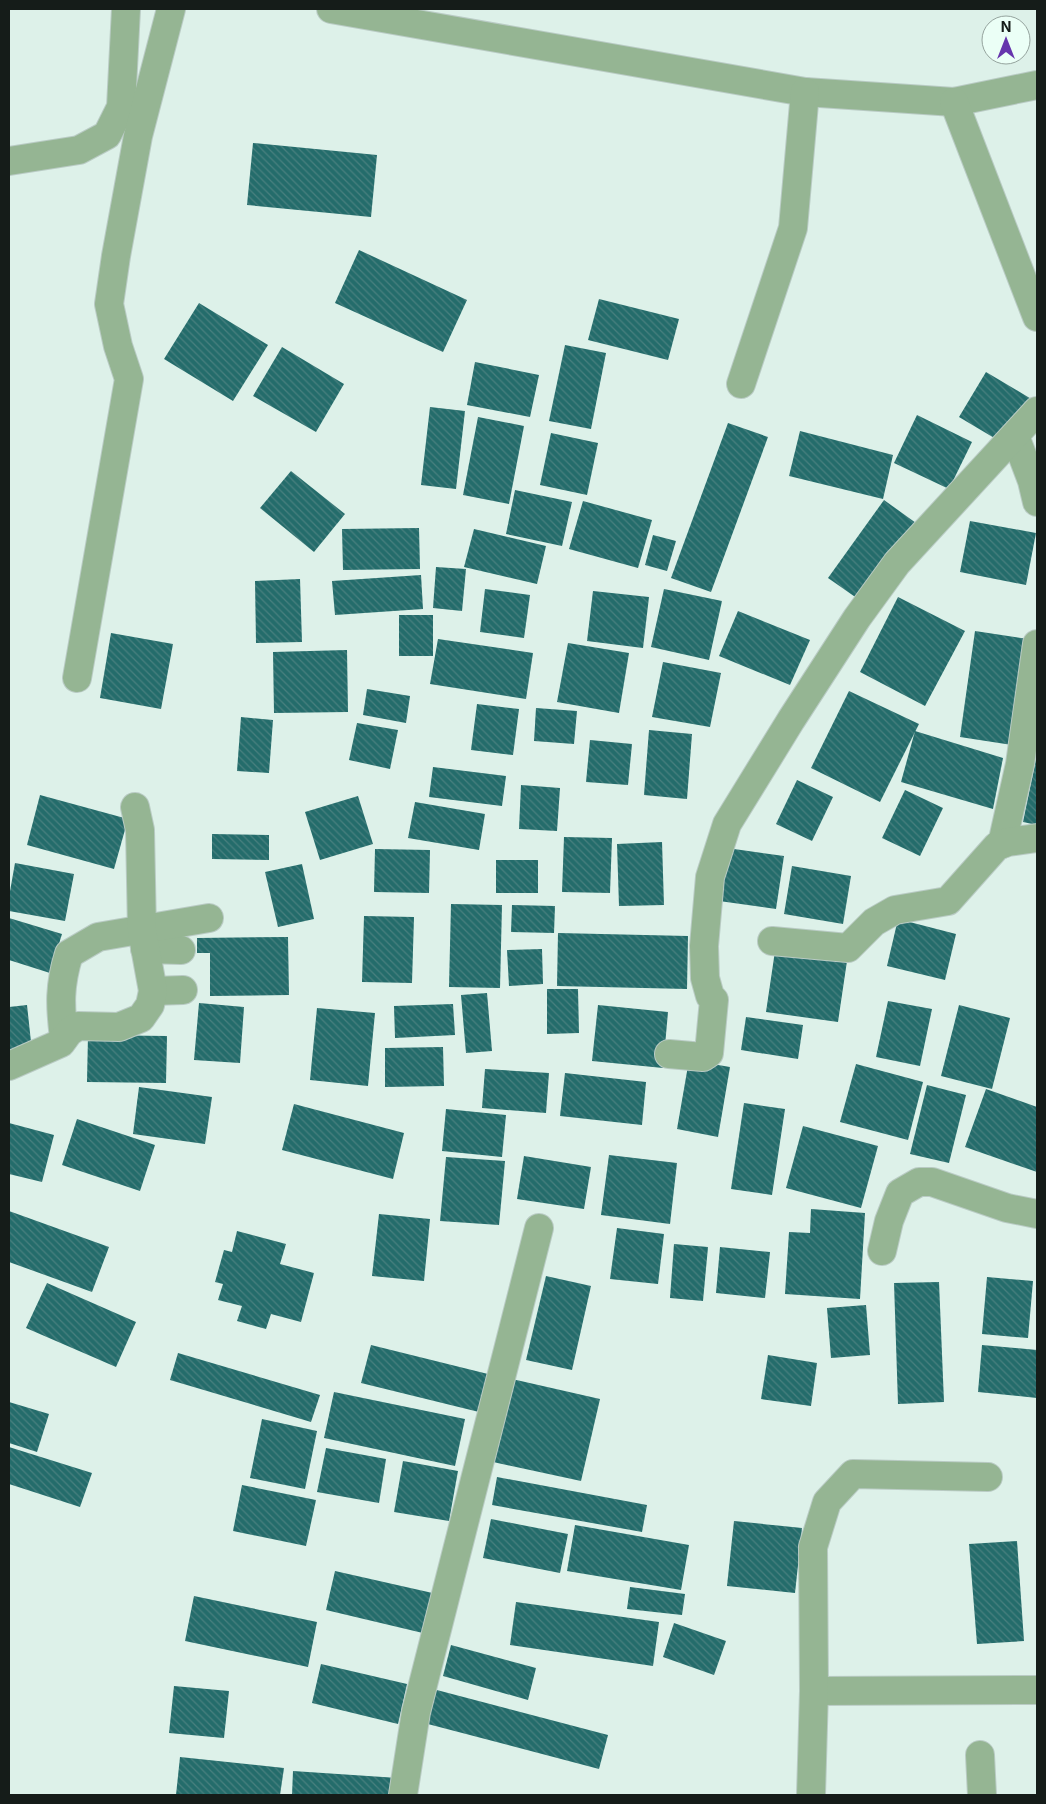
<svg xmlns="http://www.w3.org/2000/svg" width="1046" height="1804" font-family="Inter,sans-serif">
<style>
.building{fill:url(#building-back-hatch)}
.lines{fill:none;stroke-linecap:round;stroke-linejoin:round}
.minor-casing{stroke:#b9cbc4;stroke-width:30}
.minor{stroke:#95b593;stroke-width:28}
</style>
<defs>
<pattern id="building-back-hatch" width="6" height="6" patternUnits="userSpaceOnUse" patternTransform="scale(1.25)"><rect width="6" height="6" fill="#246c6b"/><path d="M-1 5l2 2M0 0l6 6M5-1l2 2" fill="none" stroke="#49807f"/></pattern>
</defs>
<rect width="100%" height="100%" fill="#ddf1e9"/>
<!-- building -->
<g class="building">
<polygon points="253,143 377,155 371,217 247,205"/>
<polygon points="359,250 467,300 443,352 335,303"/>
<polygon points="599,299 679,319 668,360 588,340"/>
<polygon points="199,303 268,345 233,401 164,359"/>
<polygon points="565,345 606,353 591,429 549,421"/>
<polygon points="282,347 344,384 316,432 253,396"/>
<polygon points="475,362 539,375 530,417 467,405"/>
<polygon points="986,372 1033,400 1006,445 959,417"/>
<polygon points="430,407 465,411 456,489 421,485"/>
<polygon points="917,415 972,442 949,489 894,463"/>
<polygon points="478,417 524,426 509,504 463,495"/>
<polygon points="728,423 768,437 711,592 671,578"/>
<polygon points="800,431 893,455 883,499 789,476"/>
<polygon points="551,433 598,443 587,495 540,485"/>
<polygon points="291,471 345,514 314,552 260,508"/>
<polygon points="515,490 572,502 562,546 506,534"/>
<polygon points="884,500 916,523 861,601 828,578"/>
<polygon points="583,501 652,520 638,568 569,549"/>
<polygon points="970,521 1036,533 1026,585 960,572"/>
<polygon points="419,528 420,569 343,570 342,529"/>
<polygon points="474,529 546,546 537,584 464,567"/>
<polygon points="653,535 676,541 667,571 645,565"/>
<polygon points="436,567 466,569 462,611 433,608"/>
<polygon points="421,575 423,609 335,615 332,581"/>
<polygon points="300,579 302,642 256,643 255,581"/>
<polygon points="485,589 530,595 524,638 480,632"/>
<polygon points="664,589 722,601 709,660 651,647"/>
<polygon points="593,591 649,597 643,648 587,641"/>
<polygon points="898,597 965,631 925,706 860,672"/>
<polygon points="738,611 810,640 790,685 719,656"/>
<rect x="399" y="615" width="34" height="41"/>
<polygon points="975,631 1028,639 1012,745 960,737"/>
<polygon points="111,633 173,644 161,709 100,698"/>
<polygon points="438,639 533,653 526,699 430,684"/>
<polygon points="568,643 629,653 619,713 557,702"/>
<polygon points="347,650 348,712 274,713 273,652"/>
<polygon points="663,662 721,673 710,727 652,717"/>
<polygon points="367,689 410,696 406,723 363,715"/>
<polygon points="849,691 919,724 880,802 811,768"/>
<polygon points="477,704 519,709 513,755 471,750"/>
<polygon points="536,708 577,711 574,744 534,741"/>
<polygon points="241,717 273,720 269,773 237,771"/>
<polygon points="357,723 398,730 390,769 349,760"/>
<polygon points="649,730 692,734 687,799 644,795"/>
<polygon points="915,731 1003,758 993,809 901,782"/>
<polygon points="590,740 632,744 628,785 586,782"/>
<polygon points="1036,759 1037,759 1037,825 1023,822"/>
<polygon points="433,767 506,776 502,806 429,797"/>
<polygon points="797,780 833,797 812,841 776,824"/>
<polygon points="521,785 560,788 557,831 519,829"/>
<polygon points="905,790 943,808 920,856 882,838"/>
<polygon points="40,795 128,819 114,869 27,845"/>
<polygon points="358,796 373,844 320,860 305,812"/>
<polygon points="415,802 485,814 479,850 408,838"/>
<polygon points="212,834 269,835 269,860 212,859"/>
<polygon points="564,837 612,838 610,893 562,892"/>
<polygon points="662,842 664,905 619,906 617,844"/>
<polygon points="720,847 784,856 776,909 712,900"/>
<polygon points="375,849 430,850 429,893 374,892"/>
<rect x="496" y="860" width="42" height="33"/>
<polygon points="15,863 74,874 65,921 9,911 9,897"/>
<polygon points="302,864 314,919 278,927 265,872"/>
<polygon points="792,866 851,876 843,924 784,914"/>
<polygon points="451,904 502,905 500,988 449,987"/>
<polygon points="512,905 555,906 554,933 511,932"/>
<polygon points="364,916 414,917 412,983 362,982"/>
<polygon points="9,918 62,934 50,973 9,960"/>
<polygon points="898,919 956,934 945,980 887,966"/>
<polygon points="558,933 688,936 687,989 557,986"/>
<polygon points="288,937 289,995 210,996 210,953 197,953 197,938"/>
<polygon points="542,949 543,984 509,986 507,950"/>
<polygon points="775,951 847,961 838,1022 766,1012"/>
<polygon points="547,989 578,989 579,1033 547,1034"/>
<polygon points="487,993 492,1051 466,1053 461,995"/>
<polygon points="888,1001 932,1009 920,1066 876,1057"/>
<polygon points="199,1003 244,1007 240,1063 194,1060"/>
<polygon points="453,1004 455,1035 395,1038 394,1006"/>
<polygon points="27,1005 32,1051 9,1054 9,1007"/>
<polygon points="598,1005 668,1012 663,1068 592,1061"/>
<polygon points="959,1005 1010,1018 992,1089 941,1076"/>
<polygon points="317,1008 375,1013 368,1086 310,1080"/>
<polygon points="746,1017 803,1025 798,1059 741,1050"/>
<polygon points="88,1035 167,1036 166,1083 87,1082"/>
<polygon points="443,1047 444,1086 385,1087 385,1048"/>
<polygon points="689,1060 730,1067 718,1137 677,1129"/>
<polygon points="856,1064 923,1082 908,1140 840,1122"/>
<polygon points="485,1069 549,1073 546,1113 482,1108"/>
<polygon points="565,1073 646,1082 642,1125 560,1116"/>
<polygon points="927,1085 966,1095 949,1163 910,1154"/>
<polygon points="139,1087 212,1097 205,1144 133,1134"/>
<polygon points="986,1089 1037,1107 1037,1172 965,1147"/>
<polygon points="744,1103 785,1109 772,1195 731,1189"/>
<polygon points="294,1104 404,1133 393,1179 282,1150"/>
<polygon points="446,1109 506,1115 502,1157 442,1151"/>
<polygon points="77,1119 155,1145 140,1191 62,1165"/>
<polygon points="9,1123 54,1135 42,1182 9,1174"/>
<polygon points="803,1126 878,1146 861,1208 786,1188"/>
<polygon points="609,1155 677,1163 670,1224 601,1215"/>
<polygon points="524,1156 591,1167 584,1209 517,1199"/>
<polygon points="446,1157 505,1161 499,1225 440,1221"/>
<polygon points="811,1209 865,1213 860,1299 785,1294 789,1232 810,1233"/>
<polygon points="9,1211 109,1247 92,1292 9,1262"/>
<polygon points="379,1214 430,1219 424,1281 372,1276"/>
<polygon points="617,1228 664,1234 658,1284 610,1279"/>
<polygon points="237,1231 286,1244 280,1264 314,1273 301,1322 271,1314 266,1329 237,1321 242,1306 218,1300 223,1284 215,1282 224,1250 232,1252"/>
<polygon points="674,1244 708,1247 703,1301 670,1298"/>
<polygon points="720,1247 770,1252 765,1298 716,1293"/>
<polygon points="546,1276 591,1286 572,1370 526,1360"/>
<polygon points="987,1277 1033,1281 1028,1338 982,1334"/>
<polygon points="939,1282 944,1402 898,1404 894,1283"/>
<polygon points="47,1283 136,1322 116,1367 26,1328"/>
<polygon points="866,1305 870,1355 831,1358 827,1308"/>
<polygon points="371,1345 488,1374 479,1412 361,1383"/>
<polygon points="982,1345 1037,1350 1037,1398 978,1392"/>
<polygon points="178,1353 320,1395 311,1422 170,1380"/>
<polygon points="768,1355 817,1363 811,1406 761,1399"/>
<polygon points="512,1379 600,1399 581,1481 493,1462"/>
<polygon points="334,1392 465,1419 455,1466 324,1438"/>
<polygon points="9,1402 49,1414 37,1452 9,1443"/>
<polygon points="262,1419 317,1431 305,1489 250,1478"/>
<polygon points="9,1447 92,1473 80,1507 9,1484"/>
<polygon points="326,1448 386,1459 379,1503 317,1492"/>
<polygon points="403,1461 458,1471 449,1521 394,1512"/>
<polygon points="497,1477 647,1505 642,1532 492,1505"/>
<polygon points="242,1485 316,1500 306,1546 233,1531"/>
<polygon points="491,1519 568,1534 560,1573 483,1558"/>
<polygon points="734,1521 802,1528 795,1593 727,1586"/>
<polygon points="575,1525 689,1545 681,1590 567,1571"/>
<polygon points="1017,1541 1024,1641 977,1644 969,1544"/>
<polygon points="335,1571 437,1594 427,1634 326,1610"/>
<polygon points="630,1587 685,1594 682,1615 627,1609"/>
<polygon points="194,1596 317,1622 308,1667 185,1641"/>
<polygon points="516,1602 659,1622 653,1666 510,1645"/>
<polygon points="674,1623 726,1641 714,1675 663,1657"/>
<polygon points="451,1645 536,1668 528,1700 443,1676"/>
<polygon points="321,1664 407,1684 398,1724 312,1703"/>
<polygon points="174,1686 229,1691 224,1738 169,1733"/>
<polygon points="433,1689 608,1735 599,1769 424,1723"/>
<polygon points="180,1757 284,1768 280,1795 176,1795"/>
<polygon points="293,1771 398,1778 397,1795 292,1795"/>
</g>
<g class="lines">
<defs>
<g id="minor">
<polyline points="331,9 805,92 954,102 1037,85"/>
<polyline points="954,102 1037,317"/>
<polyline points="9,161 79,150 107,135 121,107 126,9"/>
<polyline points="741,384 793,228 805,92"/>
<polyline points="1015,436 1032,481 1037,502"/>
<polyline points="77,678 129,379 118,346 109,304 116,256 138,136 171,9"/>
<polyline points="1002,844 1020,764 1037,644"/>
<polyline points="772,941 848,948 874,922 895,910 948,901 997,846 1008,842 1037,838"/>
<polyline points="145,949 181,950"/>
<polyline points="153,991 183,990"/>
<path d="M64,1038C60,1006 59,986 69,954L98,937L209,918"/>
<polyline points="669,1054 703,1057 709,1053 714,1000 710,996 705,978 704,946 710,877 727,824 791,720 857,618 897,563 1037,411"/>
<polyline points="9,1066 61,1043 69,1032 78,1026 119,1027 141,1018 150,1005 153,991 142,931 140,830 135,807"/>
<polyline points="882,1251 889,1221 900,1193 919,1182 932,1182 1007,1208 1037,1214"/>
<polyline points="814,1691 1037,1690"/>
<polyline points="980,1755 982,1795"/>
<polyline points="403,1795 416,1712 539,1228"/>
<polyline points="811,1795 814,1691 813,1547 827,1502 853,1474 988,1477"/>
</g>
</defs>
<!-- minor casing -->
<use href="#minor" class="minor-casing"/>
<!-- minor -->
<use href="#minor" class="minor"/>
</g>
<!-- border -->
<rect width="1046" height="1804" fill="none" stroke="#151c19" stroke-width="20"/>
<!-- north arrow -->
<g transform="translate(1006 40)"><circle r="24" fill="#ebfff6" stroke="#95a49e"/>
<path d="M0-4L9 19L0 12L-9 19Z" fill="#6636ad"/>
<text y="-8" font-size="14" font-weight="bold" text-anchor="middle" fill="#151c19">N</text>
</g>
</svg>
